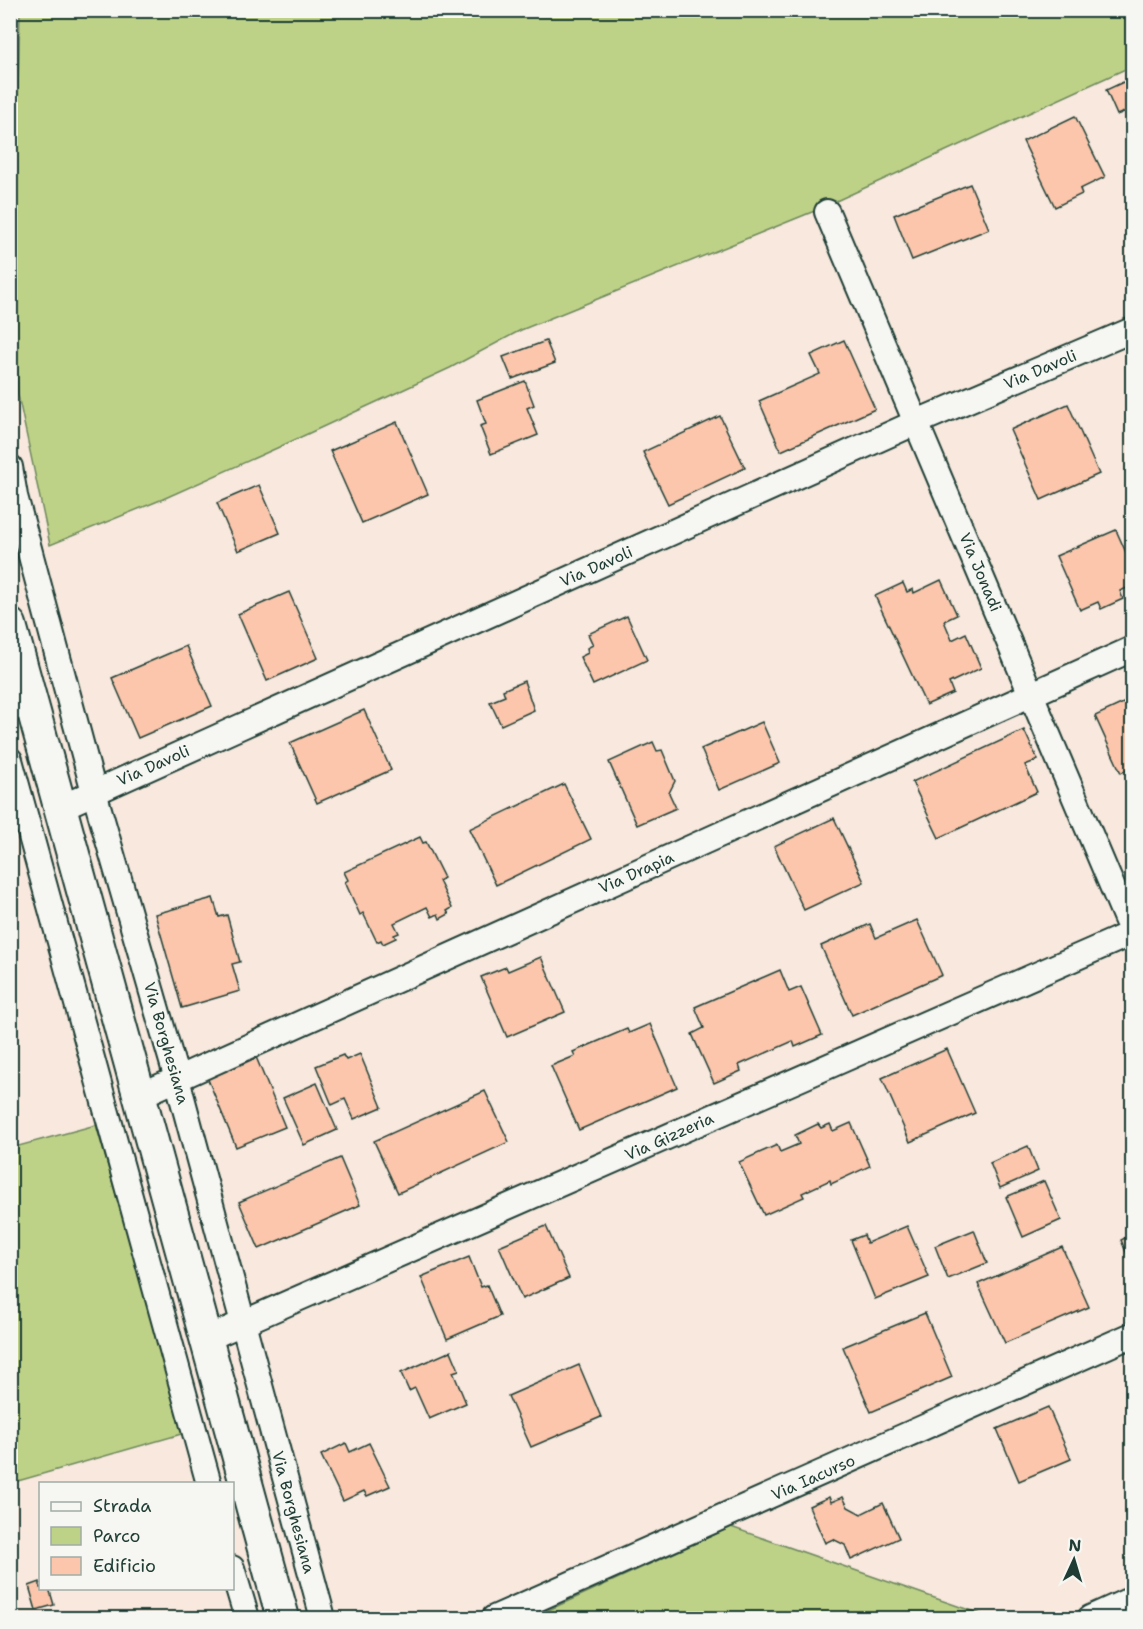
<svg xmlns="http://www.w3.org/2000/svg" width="1143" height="1629" font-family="'Shantell Sans',sans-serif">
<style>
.green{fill:#bed287;stroke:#6e885e;stroke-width:1.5}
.building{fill:#fbc6ac;stroke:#1f3d34;stroke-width:1.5}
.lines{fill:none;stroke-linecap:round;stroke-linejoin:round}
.minor-casing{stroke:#1f3d34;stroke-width:28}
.tertiary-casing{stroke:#1f3d34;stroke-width:36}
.minor{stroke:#f6f6f2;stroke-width:24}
.tertiary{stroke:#f6f6f2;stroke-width:32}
.labels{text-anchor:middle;stroke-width:4.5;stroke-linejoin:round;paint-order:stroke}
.street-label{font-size:16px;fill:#1f3d34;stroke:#f6f6f2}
</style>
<rect width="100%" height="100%" fill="#f8e8dd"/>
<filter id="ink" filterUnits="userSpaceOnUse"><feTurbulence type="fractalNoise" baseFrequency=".0167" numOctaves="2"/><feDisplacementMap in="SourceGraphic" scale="12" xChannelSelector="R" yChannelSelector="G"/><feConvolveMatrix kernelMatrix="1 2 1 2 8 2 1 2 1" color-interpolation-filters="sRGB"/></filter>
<g filter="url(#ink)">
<!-- green -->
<g class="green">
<polygon points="20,11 1132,11 1132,66 812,212 521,330 450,368 277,448 163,499 50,545 18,395 13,283"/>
<polygon points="96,1125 185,1433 11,1483 11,1148"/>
<polygon points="731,1527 992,1618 531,1618"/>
</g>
<!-- building -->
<g class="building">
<polygon points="1132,78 1132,124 1126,111 1117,115 1106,90"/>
<polygon points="1075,116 1105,177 1080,189 1082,194 1055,207 1023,141"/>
<polygon points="970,184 989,229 912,260 894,215"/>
<polygon points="844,340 875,409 781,451 759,401 820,374 811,355"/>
<polygon points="546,341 555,363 512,379 503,357"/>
<polygon points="525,381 534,405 527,408 538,435 491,454 480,426 486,424 477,400"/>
<polygon points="1068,404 1099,474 1041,500 1010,430"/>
<polygon points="720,416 745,468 668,504 643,452"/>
<polygon points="397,422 428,494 362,523 330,451"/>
<polygon points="259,485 280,533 238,551 217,503"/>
<polygon points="1116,530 1132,566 1132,586 1120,591 1123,599 1101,609 1098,602 1080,610 1056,556"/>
<polygon points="941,580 957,615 944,621 952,640 966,633 981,668 949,683 953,693 926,705 875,596 903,583 907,592 913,589 914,593"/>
<polygon points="289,592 318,658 267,681 238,614"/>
<polygon points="627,616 647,660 593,685 580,657 588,653 587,648 593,645 588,634"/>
<polygon points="186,646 212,706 138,738 112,678"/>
<polygon points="524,681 534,710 501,725 490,702 505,696 503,690"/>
<polygon points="1132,699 1132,767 1121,773 1095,716"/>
<polygon points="364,710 391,770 317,803 290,743"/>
<polygon points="762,722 780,763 719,790 701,749"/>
<polygon points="1024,730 1038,760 1025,765 1037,792 939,838 912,782"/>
<polygon points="653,742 657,751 662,750 675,781 669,793 676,808 637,825 609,762"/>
<polygon points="564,784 591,839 496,885 469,829"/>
<polygon points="834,818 864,882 804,910 774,846"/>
<polygon points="420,837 423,843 426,842 444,878 439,881 452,908 447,911 449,914 440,919 438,914 432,917 427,907 394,923 399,933 394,935 396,938 383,944 381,940 377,942 363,913 360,915 345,882 348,880 344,872"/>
<polygon points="213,898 219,917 227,915 240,962 232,964 240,991 182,1008 155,914"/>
<polygon points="917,920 942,975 852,1015 821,946 870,924 876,938"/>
<polygon points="541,957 565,1012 507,1037 481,977 506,967 508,971"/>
<polygon points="780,970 789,992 801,987 822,1035 795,1047 793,1041 739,1065 741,1071 714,1083 692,1034 704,1028 695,1007"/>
<polygon points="650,1024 677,1087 579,1130 551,1066 575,1056 573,1052 627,1029 629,1033"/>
<polygon points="947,1049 975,1113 910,1142 882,1078"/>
<polygon points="360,1054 382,1107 354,1119 345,1099 332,1105 316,1066 343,1055 346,1060"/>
<polygon points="256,1057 285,1127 236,1147 207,1077"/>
<polygon points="317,1083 337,1130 304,1145 283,1098"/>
<polygon points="485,1091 509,1142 398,1193 374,1141"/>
<polygon points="851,1123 870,1166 831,1184 830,1180 802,1193 804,1197 764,1215 739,1162 777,1145 780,1152 799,1144 795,1135 818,1124 821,1128 830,1124 833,1131"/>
<polygon points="1028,1146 1038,1171 1000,1188 990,1163"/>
<polygon points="340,1158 360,1205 259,1249 239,1202"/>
<polygon points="1044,1181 1061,1220 1023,1237 1006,1197"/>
<polygon points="546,1226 569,1278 522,1299 499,1246"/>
<polygon points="907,1226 929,1277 875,1299 851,1240 864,1235 867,1243"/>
<polygon points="974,1230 987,1263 948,1279 935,1246"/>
<polygon points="1132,1234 1132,1266 1121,1240"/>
<polygon points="1062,1247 1089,1307 1005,1343 978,1284"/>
<polygon points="469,1257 481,1287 487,1285 500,1316 447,1339 421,1277"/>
<polygon points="925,1313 952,1377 871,1412 843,1347"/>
<polygon points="451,1351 459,1370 453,1372 466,1403 429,1419 415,1388 409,1391 401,1373"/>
<polygon points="579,1365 601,1417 531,1447 508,1396"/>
<polygon points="1048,1407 1071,1459 1019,1481 997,1429"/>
<polygon points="346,1443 350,1452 369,1443 390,1486 367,1496 364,1491 343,1501 321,1455"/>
<polygon points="829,1497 831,1502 843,1497 848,1507 861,1514 883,1503 899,1538 851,1560 845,1545 833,1539 825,1543 809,1506"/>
<polygon points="40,1582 40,1588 49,1588 54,1605 36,1610 29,1586"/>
</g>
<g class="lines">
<defs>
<g id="minor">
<polyline points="10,467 15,496 94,792 177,1079 323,1618"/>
<polyline points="10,710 31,697"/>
<polyline points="10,760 209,1484"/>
<polyline points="62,807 917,422 1132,330"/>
<polyline points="139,1096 1132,649"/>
<polyline points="206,1339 1132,933 827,212"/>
<polyline points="232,1568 247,1618"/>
<polyline points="494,1618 1132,1335"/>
<polyline points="1090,1618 1132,1599"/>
</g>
<polyline id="tertiary" points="10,625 283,1618"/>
</defs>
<!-- minor casing -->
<use href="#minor" class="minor-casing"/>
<!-- tertiary casing -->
<use href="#tertiary" class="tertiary-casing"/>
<!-- minor -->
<use href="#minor" class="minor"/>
<!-- tertiary -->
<use href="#tertiary" class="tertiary"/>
</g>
</g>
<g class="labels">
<!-- street labels -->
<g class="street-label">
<text transform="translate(1040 369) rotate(-23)" y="6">Via Davoli</text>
<text transform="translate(596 566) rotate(-24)" y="6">Via Davoli</text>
<text transform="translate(981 572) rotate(67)" y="6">Via Jonadi</text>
<text transform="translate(153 765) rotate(-24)" y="6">Via Davoli</text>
<text transform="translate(636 872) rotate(-24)" y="6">Via Drapia</text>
<text transform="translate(167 1043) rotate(74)" y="6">Via Borghesiana</text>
<text transform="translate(669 1136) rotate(-24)" y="6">Via Gizzeria</text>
<text transform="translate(813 1477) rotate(-24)" y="6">Via Iacurso</text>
<text transform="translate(294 1512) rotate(75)" y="6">Via Borghesiana</text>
</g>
</g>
<!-- margin -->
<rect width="1143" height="1629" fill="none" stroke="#f6f6f2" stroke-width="36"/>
<rect x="18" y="18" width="1107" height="1593" fill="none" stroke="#1f3d34" stroke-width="2" filter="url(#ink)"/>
<!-- legend -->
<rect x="39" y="1482" width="195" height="108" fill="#f6f6f2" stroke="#a0aca6" stroke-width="1.5"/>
<rect x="51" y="1502" width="30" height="9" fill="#f6f6f2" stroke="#a0aca6" stroke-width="1.5"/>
<text x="93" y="1512" font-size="18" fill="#1f3d34">Strada</text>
<rect x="51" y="1527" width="30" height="18" fill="#bed287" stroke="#a0aca6" stroke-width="1.5"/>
<text x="93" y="1542" font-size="18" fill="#1f3d34">Parco</text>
<rect x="51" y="1557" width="30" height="18" fill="#fbc6ac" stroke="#a0aca6" stroke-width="1.5"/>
<text x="93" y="1572" font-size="18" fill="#1f3d34">Edificio</text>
<!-- north arrow -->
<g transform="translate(1074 1560) rotate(4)" stroke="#f6f6f2" stroke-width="4.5" paint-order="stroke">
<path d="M0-4.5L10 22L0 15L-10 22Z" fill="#1f3d34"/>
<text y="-9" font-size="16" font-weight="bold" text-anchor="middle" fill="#1f3d34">N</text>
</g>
</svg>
